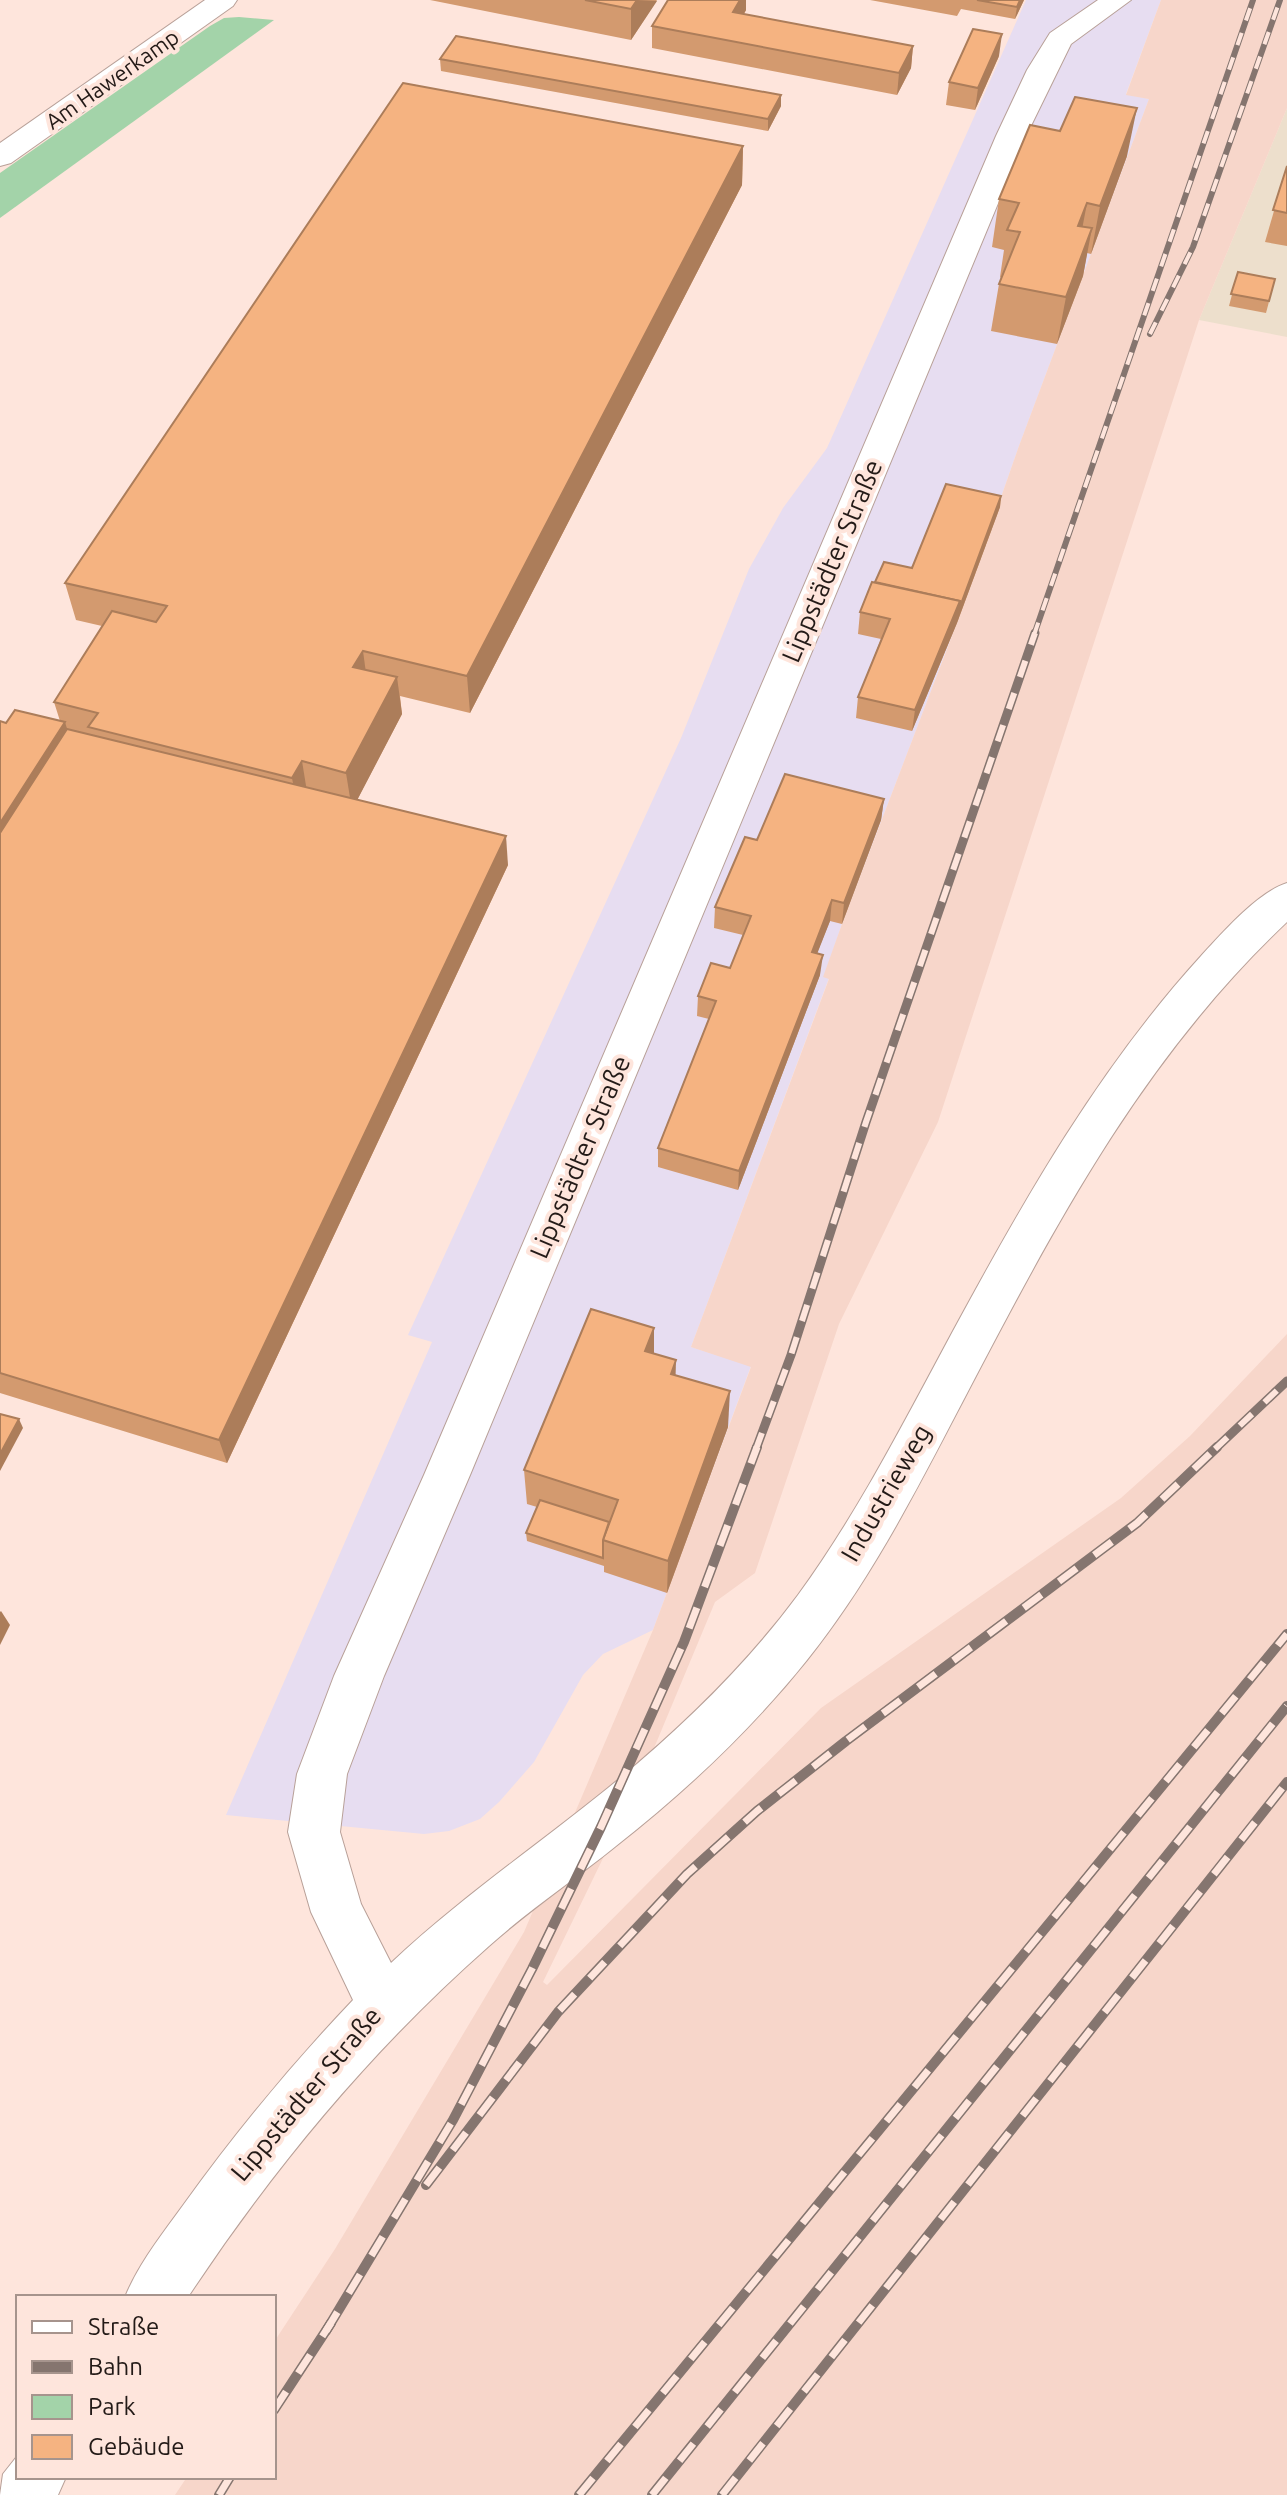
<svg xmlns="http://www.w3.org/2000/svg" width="1287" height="2495" font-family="Ubuntu,sans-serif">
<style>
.commercial{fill:#e7ddf1}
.industrial{fill:#eddfcc}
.built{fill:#f7d6ca}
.green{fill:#a3d3a9}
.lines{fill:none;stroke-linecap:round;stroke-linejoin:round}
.minor-casing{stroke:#b8a098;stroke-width:2}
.minor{fill:#fff;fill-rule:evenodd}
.rail-far2-casing{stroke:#85756f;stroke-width:6}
.rail-far1-casing{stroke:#85756f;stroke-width:9}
.rail-casing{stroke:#85756f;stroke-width:10}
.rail-far2{stroke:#fee5dc;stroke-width:4;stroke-dasharray:13;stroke-linecap:butt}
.rail-far1{stroke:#fee5dc;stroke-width:6;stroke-dasharray:17;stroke-linecap:butt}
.rail{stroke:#fee5dc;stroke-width:7;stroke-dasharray:22;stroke-linecap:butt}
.wall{fill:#d39a6f}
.shaded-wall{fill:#ac7d5a}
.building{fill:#f5b381;stroke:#ac7d5a;stroke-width:2}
.labels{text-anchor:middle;stroke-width:8;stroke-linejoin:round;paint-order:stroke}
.far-street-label{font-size:22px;fill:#231a17;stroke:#fee5dc}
.street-label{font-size:26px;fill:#231a17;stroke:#fee5dc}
</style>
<rect width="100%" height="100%" fill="#fee5dc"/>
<!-- commercial -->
<polygon class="commercial" points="1026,0 1161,0 1126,94 1149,99 1019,446 957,623 842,924 824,976 829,978 691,1347 751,1366 653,1630 603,1654 583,1675 534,1762 499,1802 480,1819 449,1831 424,1834 226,1815 432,1342 408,1335 681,738 749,569 783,508 827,448"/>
<!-- industrial -->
<polygon class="industrial" points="1287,108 1287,337 1199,320"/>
<!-- built -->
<polygon class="built" points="1161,0 1287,0 1287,108 1199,320 938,1122 839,1324 755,1573 715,1602 639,1784 543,1982 547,1985 821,1708 1121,1498 1190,1436 1287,1334 1287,2495 175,2495 187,2477 274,2477 274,2342 335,2249 524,1932 653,1630 751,1367 691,1347 829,979 823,977 842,924 957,623 1019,446 1149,99 1126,95"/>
<!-- green -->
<polygon class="green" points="239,17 274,20 0,218 0,173 210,26 224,18"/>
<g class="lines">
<defs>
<g id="minor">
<polygon points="205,0 237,0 233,6 11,163 0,166 0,143"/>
<path d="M1098,0H1131L1071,44L1026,136L470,1475L384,1676L347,1774L340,1832L361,1904L391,1963C459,1899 535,1847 608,1788C678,1731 744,1668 798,1595C858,1513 905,1420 953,1331C1025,1198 1099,1068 1201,956C1222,933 1258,892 1287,883V922C1149,1052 1063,1210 976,1376C925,1473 876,1574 807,1660C751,1730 686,1791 616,1846C574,1880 529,1910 489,1946C372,2049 274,2167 188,2297H125C139,2263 163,2233 184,2204C236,2132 292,2064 353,2000L311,1912L288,1832L297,1774L334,1676L424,1475L996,136L1027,70L1050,33Z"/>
<polygon points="18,2455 18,2477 66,2477 58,2495 0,2495 3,2474"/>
</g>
</defs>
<!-- minor casing -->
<use href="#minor" class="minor-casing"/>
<!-- minor -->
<use href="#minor" class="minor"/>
<defs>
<g id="rail-far2">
<polyline points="1150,334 1193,247 1280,0"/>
<polyline points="1034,635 1253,0"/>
</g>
<g id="rail-far1">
<polyline points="756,1449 791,1355 866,1122 1035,633"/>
<polyline points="1215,1449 1287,1381"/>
</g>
<g id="rail">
<polyline points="426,2185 558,2012 687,1874 757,1811 846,1741 1137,1523 1217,1447"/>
<polyline points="326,2331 453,2120 532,1969 601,1827 684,1642 757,1447"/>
<polyline points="274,2410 331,2323"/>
<polyline points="219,2495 230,2477"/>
<polyline points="579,2495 1287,1634"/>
<polyline points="652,2495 1287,1706"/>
<polyline points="722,2495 1287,1782"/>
</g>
</defs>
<!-- rail-far2 casing -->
<use href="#rail-far2" class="rail-far2-casing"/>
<!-- rail-far1 casing -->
<use href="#rail-far1" class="rail-far1-casing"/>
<!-- rail casing -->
<use href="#rail" class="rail-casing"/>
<!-- rail-far2 -->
<use href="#rail-far2" class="rail-far2"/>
<!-- rail-far1 -->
<use href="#rail-far1" class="rail-far1"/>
<!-- rail -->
<use href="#rail" class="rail"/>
</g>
<!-- wall -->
<g class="wall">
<polygon points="430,0 657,0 631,40"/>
<polygon points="668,0 746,0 746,10 744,14 913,46 911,68 897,95 652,48 652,26"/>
<polygon points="870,0 1024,0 1015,19 961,9 957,16"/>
<polygon points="999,56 975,110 946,105 949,82"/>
<polygon points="440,59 781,106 768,131 441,71"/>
<polygon points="743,146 742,185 470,713 400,696 402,714 357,800 508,865 227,1463 0,1393 0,721 6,723 60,721 54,702 102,626 76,620 65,583"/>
<polygon points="1127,156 1091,254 1087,253 1083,276 1057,344 991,331 999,284 1001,278 1000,277 1004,250 992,247 999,199"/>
<polygon points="1287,166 1287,246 1265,242"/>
<polygon points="1238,272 1275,279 1266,313 1229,306"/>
<polygon points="1001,496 1000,507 957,623 912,731 856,718 858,697 881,639 858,634 860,612 875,582 912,568"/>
<polygon points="884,799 881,820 842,924 830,921 817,953 820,975 738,1190 658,1167 658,1148 709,1019 697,1016 698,996 730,968 743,935 714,928 715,907 757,840"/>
<polygon points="654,1328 654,1354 728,1427 667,1593 604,1572 604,1566 527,1541 526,1533 537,1507 527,1504 524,1470"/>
</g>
<!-- shaded-wall -->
<g class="shaded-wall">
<polygon points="637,0 657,1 631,40 631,9"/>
<polygon points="740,0 746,0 746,10 732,34 733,12"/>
<polygon points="1020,0 1024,0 1015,19 1017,7"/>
<polygon points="1002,34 999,56 975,110 978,88"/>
<polygon points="913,46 911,68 897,95 899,73"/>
<polygon points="781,95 781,106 768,131 768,119"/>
<polygon points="1137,108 1127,156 1091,254 1100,206"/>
<polygon points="743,146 742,185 470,713 467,676"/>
<polygon points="1087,203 1078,251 1078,226"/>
<polygon points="1092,228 1083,276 1057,344 1066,297"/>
<polygon points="1001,496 1000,507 957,623 912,731 915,710"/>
<polygon points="363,651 368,688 353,667"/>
<polygon points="397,677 402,714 352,810 346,773"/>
<polygon points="65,722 76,759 0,879 0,823"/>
<polygon points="302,761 308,798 299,814 292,778"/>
<polygon points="884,799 881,820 842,924 844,903"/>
<polygon points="506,836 508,865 227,1463 219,1440"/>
<polygon points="832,900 830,921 810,972 812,952"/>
<polygon points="823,955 820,975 738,1190 739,1171"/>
<polygon points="654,1328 654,1365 645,1351"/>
<polygon points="676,1360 675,1397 671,1374"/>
<polygon points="730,1391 728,1427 667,1593 668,1561"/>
<polygon points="19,1419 23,1428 0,1471 0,1454"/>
<polygon points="1,1611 10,1625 0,1645 0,1612"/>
</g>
<!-- building -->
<g class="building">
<polygon points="585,0 637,0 631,9"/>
<polygon points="668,0 740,0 733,12 913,46 899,73 652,26"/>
<polygon points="977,0 1020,0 1017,7"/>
<polygon points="973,29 1002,34 978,88 949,82"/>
<polygon points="456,36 781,95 768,119 440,59"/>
<polygon points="403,83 743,146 467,676 363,651 353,667 397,677 346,773 302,761 292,778 88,727 98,713 54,702 112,611 156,622 167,606 65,583"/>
<polygon points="1075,97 1137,108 1100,206 1087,203 1078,226 1092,228 1066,297 999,284 1020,232 1007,230 1019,203 999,199 1030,125 1060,131"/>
<polygon points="1287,166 1287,213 1273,210"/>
<polygon points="1238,272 1275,279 1269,301 1231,294"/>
<polygon points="946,484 1001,496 958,612 960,601 875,582 884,562 912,568"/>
<polygon points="872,582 960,601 915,710 858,697 890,619 860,612"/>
<polygon points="15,710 65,722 0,823 0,721 6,723"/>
<polygon points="67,729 506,836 219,1440 0,1373 0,833"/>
<polygon points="785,774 884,799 844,903 832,900 812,952 823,955 739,1171 658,1148 716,1001 698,996 711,963 730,968 751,916 715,907 745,837 757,840"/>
<polygon points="591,1309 654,1328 645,1351 676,1360 671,1374 730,1391 668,1561 603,1540 618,1500 524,1470"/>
<polygon points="0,1414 19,1419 0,1454"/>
<polygon points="540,1500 609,1522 603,1540 603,1558 526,1533"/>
</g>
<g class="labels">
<!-- far-street labels -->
<g class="far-street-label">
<text transform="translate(112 79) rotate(-35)" y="8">Am Hawerkamp</text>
</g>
<!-- street labels -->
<g class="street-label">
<text transform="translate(832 561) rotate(-67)" y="9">Lippstädter Straße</text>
<text transform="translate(580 1157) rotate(-67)" y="9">Lippstädter Straße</text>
<text transform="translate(886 1493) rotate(-60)" y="9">Industrieweg</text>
<text transform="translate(306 2094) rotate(-50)" y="9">Lippstädter Straße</text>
</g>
</g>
<!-- legend -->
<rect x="16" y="2295" width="260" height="184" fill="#fee5dc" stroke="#a6948d" stroke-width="2"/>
<rect x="32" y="2321" width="40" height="12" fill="#ffffff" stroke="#a6948d" stroke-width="2"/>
<text x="88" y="2335" font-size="24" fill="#231a17">Straße</text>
<rect x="32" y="2361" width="40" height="12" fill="#85756f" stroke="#a6948d" stroke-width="2"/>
<text x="88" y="2375" font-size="24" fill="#231a17">Bahn</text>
<rect x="32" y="2395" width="40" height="24" fill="#a3d3a9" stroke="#a6948d" stroke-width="2"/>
<text x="88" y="2415" font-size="24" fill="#231a17">Park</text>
<rect x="32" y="2435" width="40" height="24" fill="#f5b381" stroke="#a6948d" stroke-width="2"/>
<text x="88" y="2455" font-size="24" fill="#231a17">Gebäude</text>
</svg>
